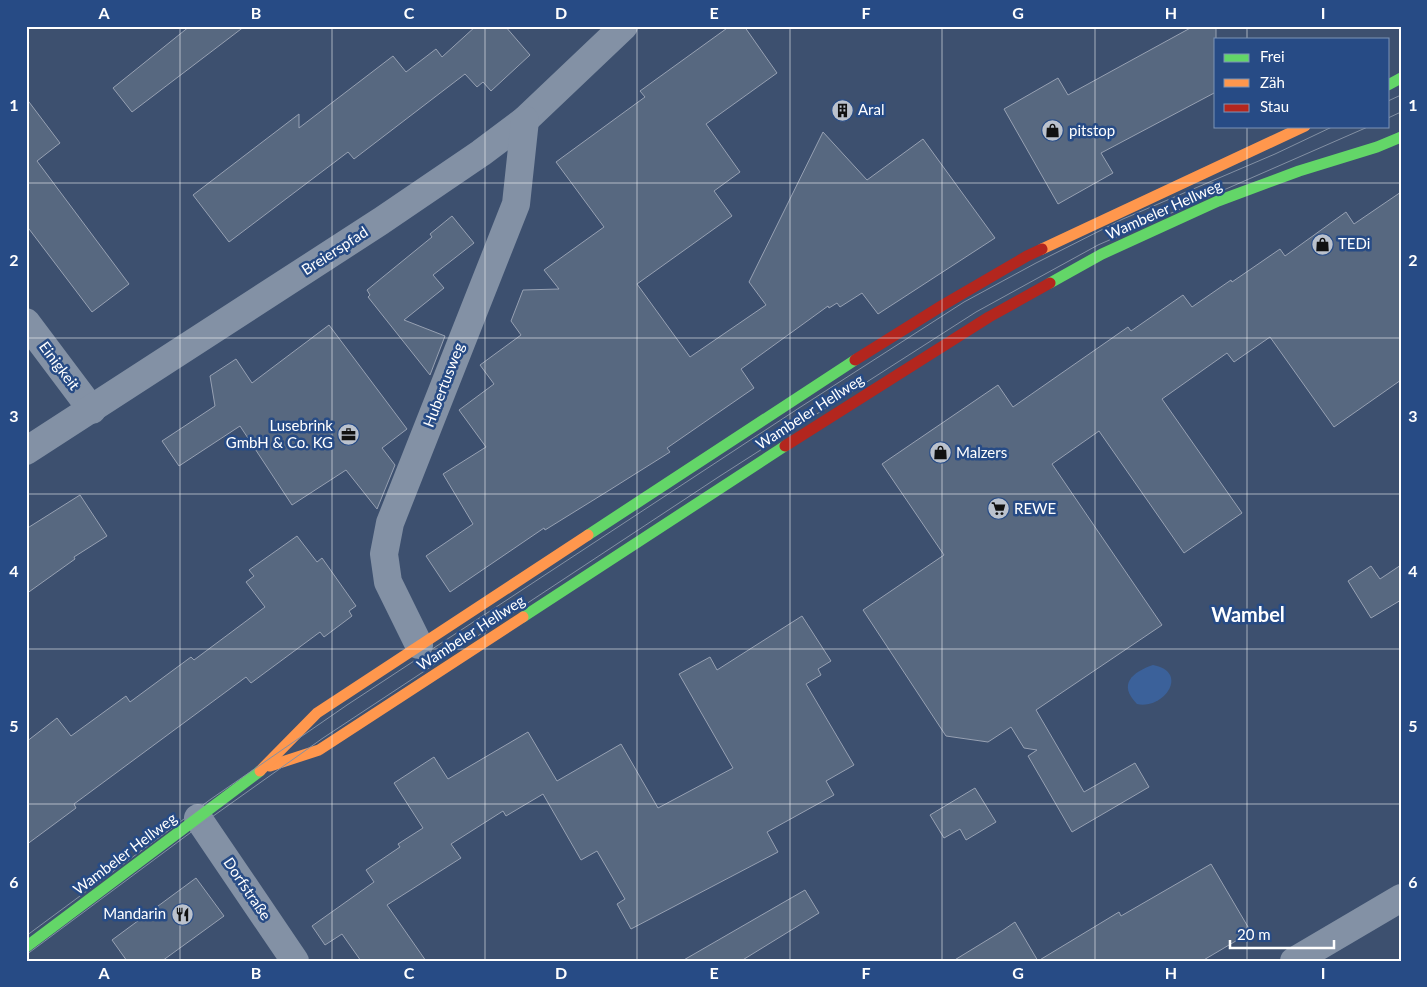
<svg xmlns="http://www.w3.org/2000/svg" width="1427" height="987" font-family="Lato,sans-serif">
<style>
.green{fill:#3b619a}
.building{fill:#576880;stroke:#97a1b3}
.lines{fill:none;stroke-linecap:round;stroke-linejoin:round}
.street{stroke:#8391a5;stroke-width:28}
.fast{stroke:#63d668;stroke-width:11}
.slow{stroke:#ff974d;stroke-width:11}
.jam{stroke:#b3261e;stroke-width:11}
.tram{stroke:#8390a4;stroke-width:1}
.grid{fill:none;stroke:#fff;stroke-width:1;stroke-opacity:0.55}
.labels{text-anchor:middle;stroke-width:5;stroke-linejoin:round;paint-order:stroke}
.poi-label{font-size:15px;fill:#fff;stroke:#274b85;text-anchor:start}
.street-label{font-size:15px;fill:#fff;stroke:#274b85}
.district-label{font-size:20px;font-weight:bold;fill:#fff;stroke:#274b85}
.neatline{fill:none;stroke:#fff;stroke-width:2}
.grid-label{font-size:16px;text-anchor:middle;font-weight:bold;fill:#fff}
</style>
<rect width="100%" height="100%" fill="#3d506f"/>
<!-- green -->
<path class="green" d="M1153,665C1190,672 1164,710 1137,704C1117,684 1133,672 1153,665Z"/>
<!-- building -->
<g class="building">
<polygon points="190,26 245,26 132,112 113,88"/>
<polygon points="476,26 505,26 530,55 491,91 483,82 477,87 465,74 354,159 348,152 229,242 193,195 299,114 299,128 393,56 406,72 436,49 442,57"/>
<polygon points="730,26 744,26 777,73 706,124 740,172 714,191 732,216 637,284 690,357 766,305 749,282 823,132 867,180 923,139 995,238 878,314 862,293 840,307 837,303 829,308 828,306 741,369 754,388 667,448 670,452 608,491 545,530 544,528 450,592 426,556 473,524 443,474 486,447 459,410 494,384 480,365 521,335 511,321 523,290 559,289 544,270 604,227 556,162 645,97 640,91"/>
<polygon points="1194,26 1216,26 1216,92 1101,153 1113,173 1058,204 1004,109 1058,78 1068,95"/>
<polygon points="26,98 60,143 37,161 129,284 92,312 26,225"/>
<polygon points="1401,192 1401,380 1334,427 1270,337 1234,362 1227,353 1162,399 1242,513 1184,553 1099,431 1052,464 1162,625 1036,710 1084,792 1135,763 1149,787 1072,832 1028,756 1037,750 1024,748 1011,727 988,742 946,736 863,610 944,555 882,464 998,385 1013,407 1128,327 1131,331 1183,295 1192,307 1231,280 1232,282 1280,249 1285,256 1346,212 1354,224"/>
<polygon points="452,216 474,243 433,275 444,288 404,320 445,336 430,375 368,297 370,295 367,290 432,237 430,234"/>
<polygon points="329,325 407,429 382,448 395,465 377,509 346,470 292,505 240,426 179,466 162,441 215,406 210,376 236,359 252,383"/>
<polygon points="80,495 107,536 74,557 75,559 26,594 26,529"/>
<polygon points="297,536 317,562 322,558 356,606 349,611 352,616 324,637 320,632 251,683 246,677 74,804 76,808 26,845 26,742 57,718 71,736 126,696 130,702 191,657 194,660 265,607 246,582 254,576 249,570"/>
<polygon points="1401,565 1401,600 1371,618 1348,581 1371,566 1380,579"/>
<polygon points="802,616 831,661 818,669 821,675 806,684 854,765 826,781 834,795 767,832 778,852 631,929 617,904 625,899 597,851 581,860 543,794 506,816 503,811 451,844 461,858 387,905 426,961 361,961 342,934 325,945 312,926 374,882 366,870 400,847 398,844 423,828 394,783 434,757 448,779 528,732 557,781 621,744 658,808 733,768 679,674 710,657 717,670"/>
<polygon points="975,788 996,822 966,840 960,829 944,838 930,815"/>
<polygon points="1211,864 1251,932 1202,961 1038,961 1119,912 1121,916"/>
<polygon points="196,878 224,916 162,961 127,961 112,940"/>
<polygon points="805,890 819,913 741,961 682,961"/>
<polygon points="1015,922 1038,961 953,961 1002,931"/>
</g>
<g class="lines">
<!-- street -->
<g class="street">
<polyline points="26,322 92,410"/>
<polyline points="26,451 381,221 481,153 525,120 624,26"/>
<polyline points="419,645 388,582 384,554 390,523 516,204 525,120"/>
<polyline points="198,818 295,961"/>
<polyline points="1294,961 1401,898"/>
</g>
<!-- fast -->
<g class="fast">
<polyline points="1388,85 1401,78"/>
<polyline points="1050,283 1102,254 1218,201 1299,171 1377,147 1401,137"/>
<polyline points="588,535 855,360"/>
<polyline points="523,617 785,446"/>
<polyline points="26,947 260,771"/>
</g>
<!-- slow -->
<g class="slow">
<polyline points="1042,249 1305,126"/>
<polyline points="270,766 319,750 523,617"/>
<polyline points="260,771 317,713 588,535"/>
</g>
<!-- jam -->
<g class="jam">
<polyline points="855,360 943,305 1027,256 1042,249"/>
<polyline points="785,446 989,317 1050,283"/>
</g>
<!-- tram -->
<g class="tram">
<polyline points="1388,101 1401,95"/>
<polyline points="1388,118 1401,112"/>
<polyline points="26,936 211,799 347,705 799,408 964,302 1036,263 1123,219 1275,154 1334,126"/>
<polyline points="26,955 202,824 323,738 720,476 976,312 1098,245 1370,126"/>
</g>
</g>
<!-- grid -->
<path class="grid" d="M180,26V961M332,26V961M485,26V961M637,26V961M790,26V961M942,26V961M1095,26V961M1247,26V39M1247,126V961M26,183H1401M26,338H1401M26,494H1401M26,649H1401M26,804H1401"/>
<!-- icons -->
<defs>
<symbol id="building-disc" viewBox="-11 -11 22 22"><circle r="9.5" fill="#bbc2cd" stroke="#274b85"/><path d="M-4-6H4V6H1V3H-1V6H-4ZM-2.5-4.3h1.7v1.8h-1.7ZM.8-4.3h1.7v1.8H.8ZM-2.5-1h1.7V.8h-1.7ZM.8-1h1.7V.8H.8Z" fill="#111"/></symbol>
<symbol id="shop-disc" viewBox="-11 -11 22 22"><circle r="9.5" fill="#bbc2cd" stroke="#274b85"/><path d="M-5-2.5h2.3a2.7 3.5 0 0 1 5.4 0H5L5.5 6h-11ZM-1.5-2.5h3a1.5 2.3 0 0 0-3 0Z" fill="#111"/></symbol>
<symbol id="office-disc" viewBox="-11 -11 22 22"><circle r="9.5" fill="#bbc2cd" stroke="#274b85"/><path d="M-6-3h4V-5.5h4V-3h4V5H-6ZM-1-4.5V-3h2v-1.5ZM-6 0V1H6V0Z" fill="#111"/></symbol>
<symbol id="supermarket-disc" viewBox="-11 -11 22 22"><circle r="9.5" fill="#bbc2cd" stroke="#274b85"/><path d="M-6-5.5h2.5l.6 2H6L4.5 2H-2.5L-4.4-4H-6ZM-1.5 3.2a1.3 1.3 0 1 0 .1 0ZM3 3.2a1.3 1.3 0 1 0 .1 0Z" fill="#111"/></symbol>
<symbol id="restaurant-disc" viewBox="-11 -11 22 22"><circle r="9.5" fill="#bbc2cd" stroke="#274b85"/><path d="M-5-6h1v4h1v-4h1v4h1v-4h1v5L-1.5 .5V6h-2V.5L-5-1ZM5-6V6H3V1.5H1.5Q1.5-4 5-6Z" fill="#111"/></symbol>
</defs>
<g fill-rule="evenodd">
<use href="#building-disc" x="830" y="98" width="25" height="25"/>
<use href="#shop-disc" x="1040" y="118" width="25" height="25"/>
<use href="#shop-disc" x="1310" y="232" width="25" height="25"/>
<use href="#office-disc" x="336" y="422" width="25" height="25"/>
<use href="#shop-disc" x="928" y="440" width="25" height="25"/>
<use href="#supermarket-disc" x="986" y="496" width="25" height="25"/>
<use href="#restaurant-disc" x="170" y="902" width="25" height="25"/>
</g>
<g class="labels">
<!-- poi labels -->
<g class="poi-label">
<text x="858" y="115">Aral</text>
<text x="1069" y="136">pitstop</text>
<text x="1338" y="249">TEDi</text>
<text x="333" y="431" text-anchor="end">Lusebrink<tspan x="333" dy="17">GmbH &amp; Co. KG</tspan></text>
<text x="956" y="458">Malzers</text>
<text x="1014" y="514">REWE</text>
<text x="166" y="919" text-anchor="end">Mandarin</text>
</g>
<!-- street labels -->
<g class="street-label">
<text transform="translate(1164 210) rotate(-24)" y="5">Wambeler Hellweg</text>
<text transform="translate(335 251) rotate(-33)" y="5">Breierspfad</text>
<text transform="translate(59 366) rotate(53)" y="5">Einigkeit</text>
<text transform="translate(444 385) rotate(-69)" y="5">Hubertusweg</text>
<text transform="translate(810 412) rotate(-33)" y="5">Wambeler Hellweg</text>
<text transform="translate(471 633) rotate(-33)" y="5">Wambeler Hellweg</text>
<text transform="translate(125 854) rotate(-37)" y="5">Wambeler Hellweg</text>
<text transform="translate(247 889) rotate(56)" y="5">Dorfstraße</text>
</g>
<!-- district labels -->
<g class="district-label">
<text x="1248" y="622">Wambel</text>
</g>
</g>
<!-- border -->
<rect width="1427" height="987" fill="none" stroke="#274b85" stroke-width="55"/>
<!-- legend -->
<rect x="1214" y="38" width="175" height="90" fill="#274b85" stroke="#7d93b6"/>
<rect x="1224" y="54" width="25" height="8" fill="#63d668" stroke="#7d93b6"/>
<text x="1260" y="62" font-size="15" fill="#ffffff">Frei</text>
<rect x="1224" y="79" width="25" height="8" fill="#ff974d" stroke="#7d93b6"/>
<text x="1260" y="88" font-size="15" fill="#ffffff">Zäh</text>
<rect x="1224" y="104" width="25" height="8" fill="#b3261e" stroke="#7d93b6"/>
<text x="1260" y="112" font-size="15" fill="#ffffff">Stau</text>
<!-- scale -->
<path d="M1230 940v8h104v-8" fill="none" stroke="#ffffff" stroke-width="2.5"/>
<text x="1237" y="940" font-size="15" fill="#ffffff" stroke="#274b85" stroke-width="4" paint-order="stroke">20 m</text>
<rect x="28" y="28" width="1372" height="932" class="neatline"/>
<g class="grid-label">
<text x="104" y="19">A</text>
<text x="256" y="19">B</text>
<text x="409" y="19">C</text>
<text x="561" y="19">D</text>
<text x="714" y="19">E</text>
<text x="866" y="19">F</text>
<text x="1018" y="19">G</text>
<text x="1171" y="19">H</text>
<text x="1323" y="19">I</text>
<text x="14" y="111">1</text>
<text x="1413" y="111">1</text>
<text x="14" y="266">2</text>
<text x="1413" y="266">2</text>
<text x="14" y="422">3</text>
<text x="1413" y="422">3</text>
<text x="14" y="577">4</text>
<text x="1413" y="577">4</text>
<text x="14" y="732">5</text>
<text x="1413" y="732">5</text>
<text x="14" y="888">6</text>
<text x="1413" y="888">6</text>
<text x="104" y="979">A</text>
<text x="256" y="979">B</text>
<text x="409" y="979">C</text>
<text x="561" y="979">D</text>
<text x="714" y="979">E</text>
<text x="866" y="979">F</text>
<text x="1018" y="979">G</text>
<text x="1171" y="979">H</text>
<text x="1323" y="979">I</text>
</g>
</svg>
